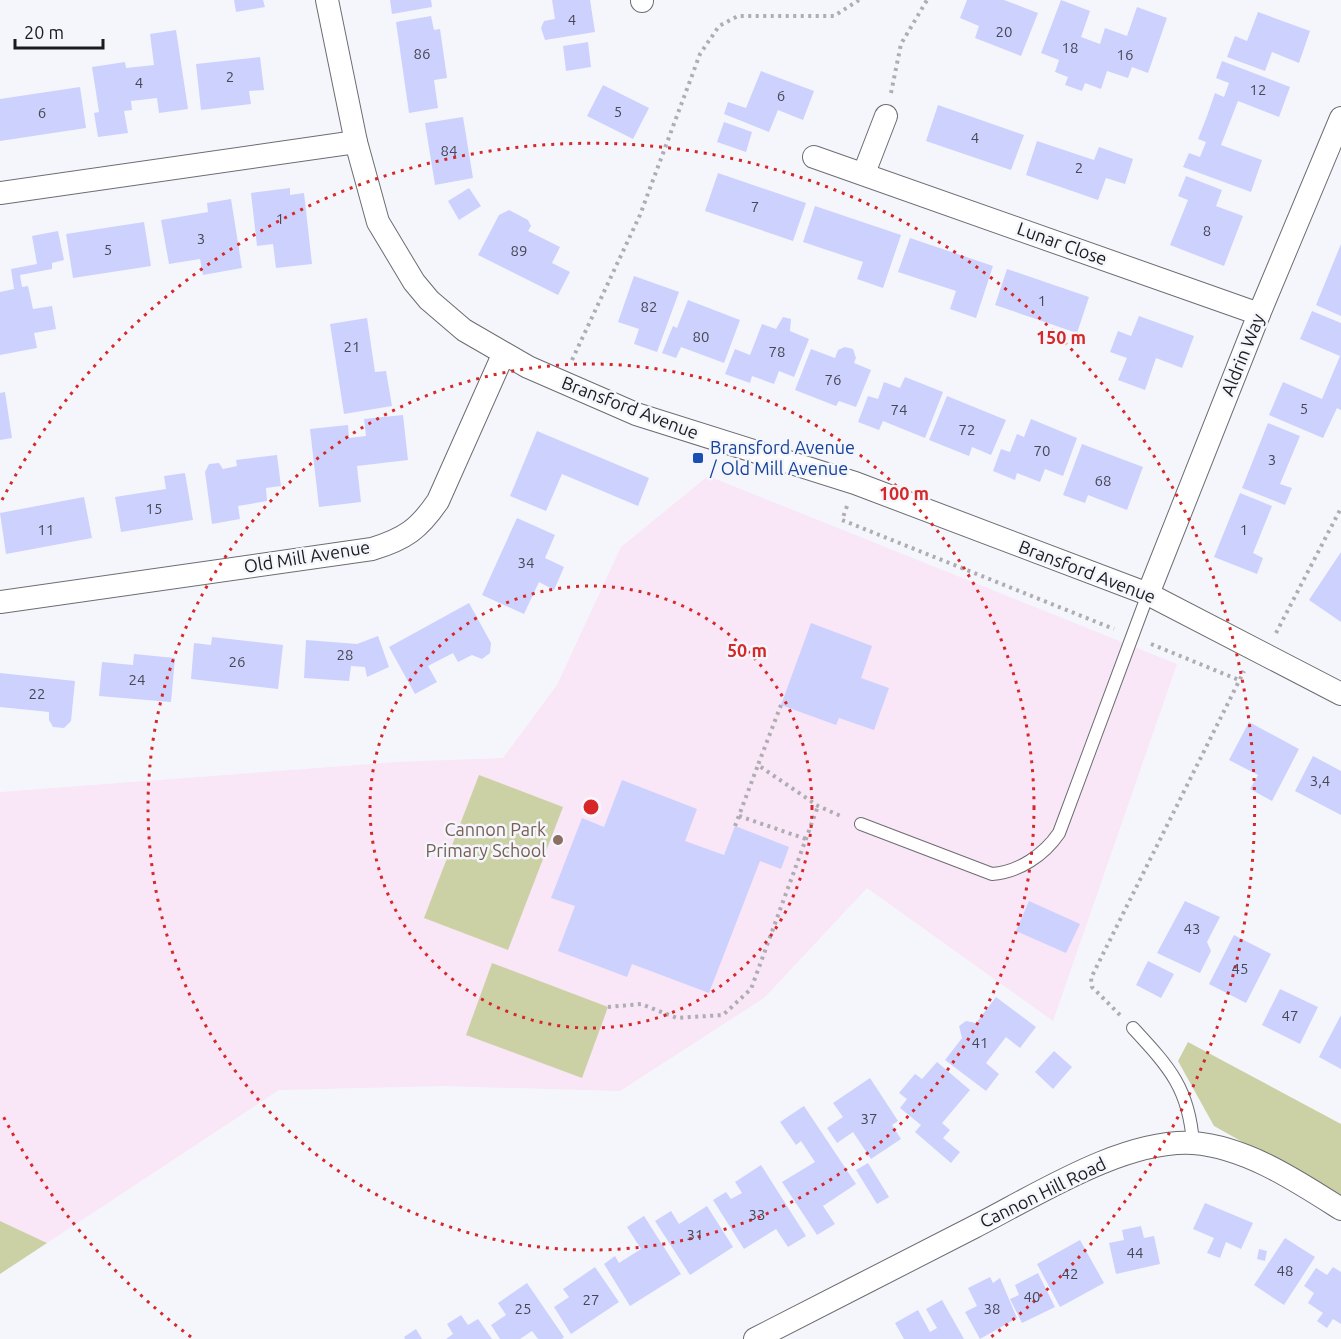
<svg xmlns="http://www.w3.org/2000/svg" width="1341" height="1339" font-family="Ubuntu,sans-serif">
<style>
.education{fill:#f9e6f6}
.green{fill:#ccd1a5}
.building{fill:#cdd1fe}
.lines{fill:none;stroke-linecap:round;stroke-linejoin:round}
.lane-casing{stroke:#6c6d72;stroke-width:14}
.street-casing{stroke:#6c6d72;stroke-width:24}
.path{stroke:#adadb2;stroke-width:4;stroke-dasharray:3 4.5;stroke-linecap:butt}
.lane{stroke:#fff;stroke-width:12}
.street{stroke:#fff;stroke-width:22}
.ring{fill:none;stroke:#d62828;stroke-width:3;stroke-dasharray:3 6}
.transit-dot{fill:#1a4fb4;stroke:#f5f6fc;stroke-width:2}
.education-dot{fill:#8d6e63;stroke:#f5f6fc;stroke-width:2}
.labels{text-anchor:middle;stroke-width:5;stroke-linejoin:round;paint-order:stroke}
.number-label{font-size:15px;fill:#484855}
.street-label{font-size:18px;fill:#1b1b1d;stroke:#f5f6fc}
.transit-label{font-size:18px;fill:#164399;stroke:#f5f6fc;text-anchor:start}
.education-label{font-size:18px;fill:#785e54;stroke:#f5f6fc;text-anchor:end}
.centre{fill:#d62828;stroke:#f5f6fc;stroke-width:3}
.ring-label{font-size:18px;text-anchor:middle;font-weight:bold;fill:#d62828;stroke:#f5f6fc;stroke-width:5;stroke-linejoin:round;paint-order:stroke}
</style>
<rect width="100%" height="100%" fill="#f5f6fc"/>
<!-- education -->
<polygon class="education" points="708,476 1177,664 1053,1021 867,888 764,998 620,1091 443,1086 279,1090 47,1243 0,1221 0,792 398,762 503,758 557,685 621,547"/>
<!-- green -->
<g class="green">
<polygon points="479,775 563,807 508,950 424,918"/>
<polygon points="492,963 608,1007 582,1078 466,1035"/>
<polygon points="1188,1042 1341,1124 1341,1197 1214,1126 1178,1061"/>
<polygon points="0,1221 47,1243 0,1274"/>
</g>
<!-- building -->
<g class="building">
<polygon points="234,0 263,0 265,7 236,12"/>
<polygon points="390,0 431,0 432,7 392,14"/>
<polygon points="552,0 590,0 595,32 545,40 541,28 544,21 555,19"/>
<polygon points="967,0 1004,0 1038,13 1021,56 975,38 979,26 960,18"/>
<polygon points="1061,0 1090,11 1081,37 1100,44 1105,28 1127,36 1137,7 1167,18 1148,73 1132,67 1128,78 1107,71 1101,89 1085,83 1082,91 1065,85 1068,77 1055,72 1059,60 1041,53"/>
<polygon points="1258,12 1310,31 1299,63 1272,52 1265,71 1227,57 1235,36 1247,41"/>
<polygon points="431,16 434,30 440,29 447,78 434,80 438,108 409,113 396,22"/>
<polygon points="176,30 188,109 159,113 157,98 131,101 132,110 124,111 128,133 98,137 94,113 99,112 92,67 125,62 126,68 154,65 150,34"/>
<polygon points="588,42 591,67 566,71 563,46"/>
<polygon points="260,57 264,90 249,91 251,104 201,110 196,64"/>
<polygon points="1222,61 1290,87 1279,117 1238,101 1221,145 1262,160 1251,192 1183,167 1189,153 1200,157 1206,142 1198,139 1207,116 1215,93 1224,97 1229,83 1216,78"/>
<polygon points="761,71 814,91 803,120 778,110 769,132 724,114 728,102 746,108"/>
<polygon points="603,85 649,108 633,139 587,116"/>
<polygon points="80,87 86,128 0,141 0,99"/>
<polygon points="938,105 1024,135 1011,170 926,141"/>
<polygon points="463,117 473,178 435,185 425,123"/>
<polygon points="724,122 752,132 746,152 717,142"/>
<polygon points="1037,141 1094,160 1099,147 1133,159 1125,184 1106,178 1098,200 1026,175"/>
<polygon points="718,173 806,203 793,241 705,211"/>
<polygon points="1186,176 1222,190 1216,206 1243,216 1224,266 1170,245 1188,200 1178,196"/>
<polygon points="290,188 290,195 304,193 312,264 276,268 273,244 257,246 251,193"/>
<polygon points="469,188 481,206 459,220 448,201"/>
<polygon points="231,199 242,268 203,275 200,259 169,264 161,220 208,212 207,203"/>
<polygon points="815,206 901,235 883,288 857,279 863,262 803,242"/>
<polygon points="509,210 528,220 531,226 528,231 560,247 552,263 570,272 558,295 478,255 499,215"/>
<polygon points="144,222 151,266 73,278 66,234"/>
<polygon points="58,231 64,260 52,263 52,269 20,275 22,287 28,286 33,309 52,306 56,329 34,333 37,348 0,355 0,292 14,289 11,269 37,264 32,236"/>
<polygon points="910,238 993,266 976,318 950,309 956,291 898,272"/>
<polygon points="1341,244 1341,316 1316,305"/>
<polygon points="1007,269 1089,297 1077,333 995,305"/>
<polygon points="634,276 679,292 657,352 634,344 639,329 618,322"/>
<polygon points="688,300 740,320 724,363 681,347 676,358 662,353 673,326 677,328"/>
<polygon points="1312,311 1341,323 1341,410 1337,408 1323,438 1269,415 1283,382 1322,399 1340,356 1300,339"/>
<polygon points="1139,316 1194,336 1182,368 1156,358 1145,390 1118,380 1127,358 1110,352 1118,331 1131,336"/>
<polygon points="783,317 791,319 790,331 809,339 794,377 779,371 774,384 752,376 750,383 725,374 735,349 750,355 762,324 776,329"/>
<polygon points="367,318 375,372 386,371 392,406 344,414 330,324"/>
<polygon points="845,347 853,349 856,358 854,363 871,370 856,407 839,401 836,406 795,390 811,349 835,358 838,350"/>
<polygon points="905,377 943,392 925,438 883,421 879,430 858,422 868,396 878,399 884,382 900,388"/>
<polygon points="5,392 12,438 0,440 0,393"/>
<polygon points="947,396 1006,420 991,455 972,447 969,456 929,440"/>
<polygon points="403,415 408,460 357,466 361,502 319,507 310,429 348,425 349,438 366,436 364,419"/>
<polygon points="1031,419 1077,438 1063,476 1045,469 1040,482 1017,473 1015,480 993,471 1001,449 1010,452 1017,434 1024,437"/>
<polygon points="1268,423 1300,436 1280,484 1292,488 1285,505 1242,488"/>
<polygon points="537,431 649,478 638,506 562,474 546,511 510,496"/>
<polygon points="1082,444 1143,467 1127,510 1088,495 1085,503 1063,495"/>
<polygon points="277,455 281,486 266,488 267,501 238,506 240,519 212,524 205,472 209,464 219,463 223,469 237,466 236,460"/>
<polygon points="185,473 193,520 121,532 115,497 166,489 164,476"/>
<polygon points="1240,493 1272,506 1253,553 1263,558 1257,574 1214,557"/>
<polygon points="84,497 92,538 6,554 0,513"/>
<polygon points="517,518 555,535 545,558 564,567 554,590 539,582 524,614 482,595"/>
<polygon points="1341,552 1341,622 1309,600"/>
<polygon points="469,603 491,643 490,653 482,659 472,655 458,662 453,653 428,666 437,682 415,694 389,647"/>
<polygon points="811,623 872,646 861,678 889,688 874,730 839,718 836,725 781,705"/>
<polygon points="378,636 389,667 367,677 365,667 351,666 349,681 304,678 306,640 357,644"/>
<polygon points="212,637 283,645 278,689 191,679 194,643 211,645"/>
<polygon points="134,654 175,658 171,702 99,696 102,662 133,665"/>
<polygon points="0,673 75,681 71,721 64,728 53,727 49,720 49,712 0,707"/>
<polygon points="1249,722 1299,749 1272,801 1250,789 1258,775 1229,760"/>
<polygon points="1313,756 1341,771 1341,815 1295,791"/>
<polygon points="622,780 697,809 685,841 724,855 735,826 789,847 781,869 760,861 709,993 632,964 627,977 558,951 575,906 551,898 582,818 604,827"/>
<polygon points="1029,901 1080,924 1066,953 1016,931"/>
<polygon points="1185,901 1220,917 1207,942 1211,951 1200,973 1157,953"/>
<polygon points="1234,935 1271,954 1246,1003 1209,984"/>
<polygon points="1148,961 1174,974 1161,998 1136,985"/>
<polygon points="1280,989 1318,1007 1300,1044 1262,1025"/>
<polygon points="996,997 1036,1027 1020,1048 1006,1037 986,1063 999,1074 986,1091 945,1060 962,1038 959,1026 966,1021 976,1023"/>
<polygon points="1341,1015 1341,1069 1319,1057"/>
<polygon points="1054,1051 1072,1067 1053,1089 1035,1072"/>
<polygon points="937,1062 970,1090 942,1123 950,1130 943,1138 960,1152 951,1163 915,1132 921,1125 900,1108 907,1099 899,1093 915,1074 922,1079"/>
<polygon points="870,1078 898,1121 892,1125 901,1139 871,1159 853,1132 837,1143 827,1128 843,1117 833,1103"/>
<polygon points="804,1106 856,1184 823,1206 835,1224 817,1235 782,1182 815,1162 801,1141 796,1145 780,1122"/>
<polygon points="868,1163 889,1197 877,1204 856,1170"/>
<polygon points="761,1165 806,1236 788,1247 776,1229 744,1249 713,1200 726,1192 731,1199 742,1193 735,1182"/>
<polygon points="1205,1203 1253,1223 1241,1249 1226,1242 1220,1258 1207,1253 1214,1238 1193,1229"/>
<polygon points="707,1206 733,1247 690,1275 655,1221 671,1211 679,1224"/>
<polygon points="644,1216 681,1274 630,1306 604,1264 615,1256 619,1263 641,1249 627,1227"/>
<polygon points="1141,1226 1144,1238 1154,1236 1160,1264 1116,1274 1109,1243 1124,1240 1122,1230"/>
<polygon points="1285,1238 1315,1257 1284,1305 1254,1285"/>
<polygon points="1080,1240 1104,1283 1060,1307 1037,1264"/>
<polygon points="1259,1249 1267,1251 1265,1261 1257,1259"/>
<polygon points="595,1267 619,1302 571,1334 554,1307 569,1297 563,1289"/>
<polygon points="1333,1267 1341,1272 1341,1324 1333,1319 1327,1328 1317,1321 1323,1313 1308,1303 1314,1293 1304,1286 1316,1268 1327,1275"/>
<polygon points="1038,1273 1055,1307 1022,1323 1010,1299 1019,1295 1015,1285"/>
<polygon points="990,1277 993,1283 1000,1278 1017,1318 980,1339 965,1312 977,1306 968,1288"/>
<polygon points="527,1283 564,1337 562,1339 538,1339 532,1331 520,1339 500,1339 491,1325 506,1315 498,1303"/>
<polygon points="942,1300 964,1339 904,1339 895,1323 918,1310 930,1332 937,1328 926,1309"/>
<polygon points="461,1315 468,1325 478,1319 492,1339 446,1339 453,1334 447,1324"/>
<polygon points="416,1329 422,1339 405,1339 404,1337"/>
</g>
<g class="lines">
<defs>
<g id="lane">
<path d="M861,824L992,874C1019,872 1044,855 1059,833L1148,594"/>
<path d="M1133,1028C1169,1067 1189,1088 1193,1143"/>
</g>
<g id="street">
<polyline points="327,0 356,142 378,222 414,282 429,300 464,330 528,367 636,414 855,483 1148,594 1341,694"/>
<polyline points="642,1 642,0"/>
<polyline points="814,157 1259,314"/>
<polyline points="864,173 886,116"/>
<polyline points="0,193 356,142"/>
<polyline points="1148,594 1259,314 1341,118"/>
<path d="M0,602L372,549C405,539 419,529 438,501L503,355"/>
<path d="M755,1339C828,1302 901,1264 974,1227C1035,1196 1123,1139 1193,1143C1246,1147 1297,1181 1341,1209"/>
</g>
</defs>
<!-- lane casing -->
<use href="#lane" class="lane-casing"/>
<!-- street casing -->
<use href="#street" class="street-casing"/>
<!-- path -->
<g class="path">
<polyline points="891,93 901,44 927,0"/>
<polyline points="572,360 640,215 700,54 719,26 738,16 834,16 859,0"/>
<polyline points="847,506 842,520 1114,629"/>
<polyline points="1276,633 1341,508"/>
<polyline points="1151,644 1239,680"/>
<polyline points="781,705 758,765 818,806 843,817"/>
<polyline points="739,816 806,839"/>
<polyline points="735,826 758,765"/>
<polyline points="608,1007 641,1004 677,1018 723,1015 751,989 818,806"/>
<polyline points="1120,1015 1092,987 1091,978 1244,671"/>
</g>
<!-- lane -->
<use href="#lane" class="lane"/>
<!-- street -->
<use href="#street" class="street"/>
</g>
<!-- distance rings -->
<g class="ring">
<circle cx="591" cy="807" r="221"/>
<circle cx="591" cy="807" r="443"/>
<path d="M191 1337A664 664 0 0 1 2 1114M2 500A664 664 0 1 1 991 1337"/>
</g>
<!-- markers -->
<rect class="transit-dot" x="692" y="452" width="12" height="12" rx="3"/>
<circle class="education-dot" cx="558" cy="840" r="6"/>
<g class="labels">
<!-- number labels -->
<g class="number-label">
<text x="572" y="25">4</text>
<text x="1004" y="37">20</text>
<text x="1070" y="53">18</text>
<text x="422" y="59">86</text>
<text x="1125" y="60">16</text>
<text x="230" y="82">2</text>
<text x="139" y="88">4</text>
<text x="1258" y="95">12</text>
<text x="781" y="101">6</text>
<text x="618" y="117">5</text>
<text x="42" y="118">6</text>
<text x="975" y="143">4</text>
<text x="449" y="156">84</text>
<text x="1079" y="173">2</text>
<text x="755" y="212">7</text>
<text x="280" y="224">1</text>
<text x="1207" y="236">8</text>
<text x="201" y="244">3</text>
<text x="108" y="255">5</text>
<text x="519" y="256">89</text>
<text x="1042" y="306">1</text>
<text x="649" y="312">82</text>
<text x="701" y="342">80</text>
<text x="352" y="352">21</text>
<text x="777" y="357">78</text>
<text x="833" y="385">76</text>
<text x="1304" y="414">5</text>
<text x="899" y="415">74</text>
<text x="967" y="435">72</text>
<text x="1042" y="456">70</text>
<text x="1272" y="465">3</text>
<text x="1103" y="486">68</text>
<text x="154" y="514">15</text>
<text x="46" y="535">11</text>
<text x="1244" y="535">1</text>
<text x="526" y="568">34</text>
<text x="345" y="660">28</text>
<text x="237" y="667">26</text>
<text x="137" y="685">24</text>
<text x="37" y="699">22</text>
<text x="1320" y="786">3,4</text>
<text x="1192" y="934">43</text>
<text x="1240" y="974">45</text>
<text x="1290" y="1021">47</text>
<text x="980" y="1048">41</text>
<text x="869" y="1124">37</text>
<text x="757" y="1220">33</text>
<text x="695" y="1240">31</text>
<text x="1135" y="1258">44</text>
<text x="1285" y="1276">48</text>
<text x="1070" y="1279">42</text>
<text x="1032" y="1302">40</text>
<text x="591" y="1305">27</text>
<text x="523" y="1314">25</text>
<text x="992" y="1314">38</text>
</g>
<!-- street labels -->
<g class="street-label">
<text transform="translate(1062 244) rotate(20)" y="6">Lunar Close</text>
<text transform="translate(1243 355) rotate(-68)" y="6">Aldrin Way</text>
<text transform="translate(630 408) rotate(21)" y="6">Bransford Avenue</text>
<text transform="translate(307 557) rotate(-9)" y="6">Old Mill Avenue</text>
<text transform="translate(1087 572) rotate(21)" y="6">Bransford Avenue</text>
<text transform="translate(1043 1193) rotate(-26)" y="6">Cannon Hill Road</text>
</g>
<!-- transit labels -->
<g class="transit-label">
<text x="710" y="454">Bransford Avenue<tspan x="710" dy="21">/ Old Mill Avenue</tspan></text>
</g>
<!-- education labels -->
<g class="education-label">
<text x="546" y="836">Cannon Park<tspan x="546" dy="21">Primary School</tspan></text>
</g>
</g>
<circle cx="591" cy="807" r="9" class="centre"/>
<g class="ring-label">
<text x="1061" y="344">150 m</text>
<text x="904" y="500">100 m</text>
<text x="747" y="657">50 m</text>
</g>
<!-- scale -->
<path d="M15 39v9h88v-9" fill="none" stroke="#1b1b1d" stroke-width="3"/>
<text x="24" y="39" font-size="18" fill="#1b1b1d" stroke="#f5f6fc" stroke-width="4.5" paint-order="stroke">20 m</text>
</svg>
